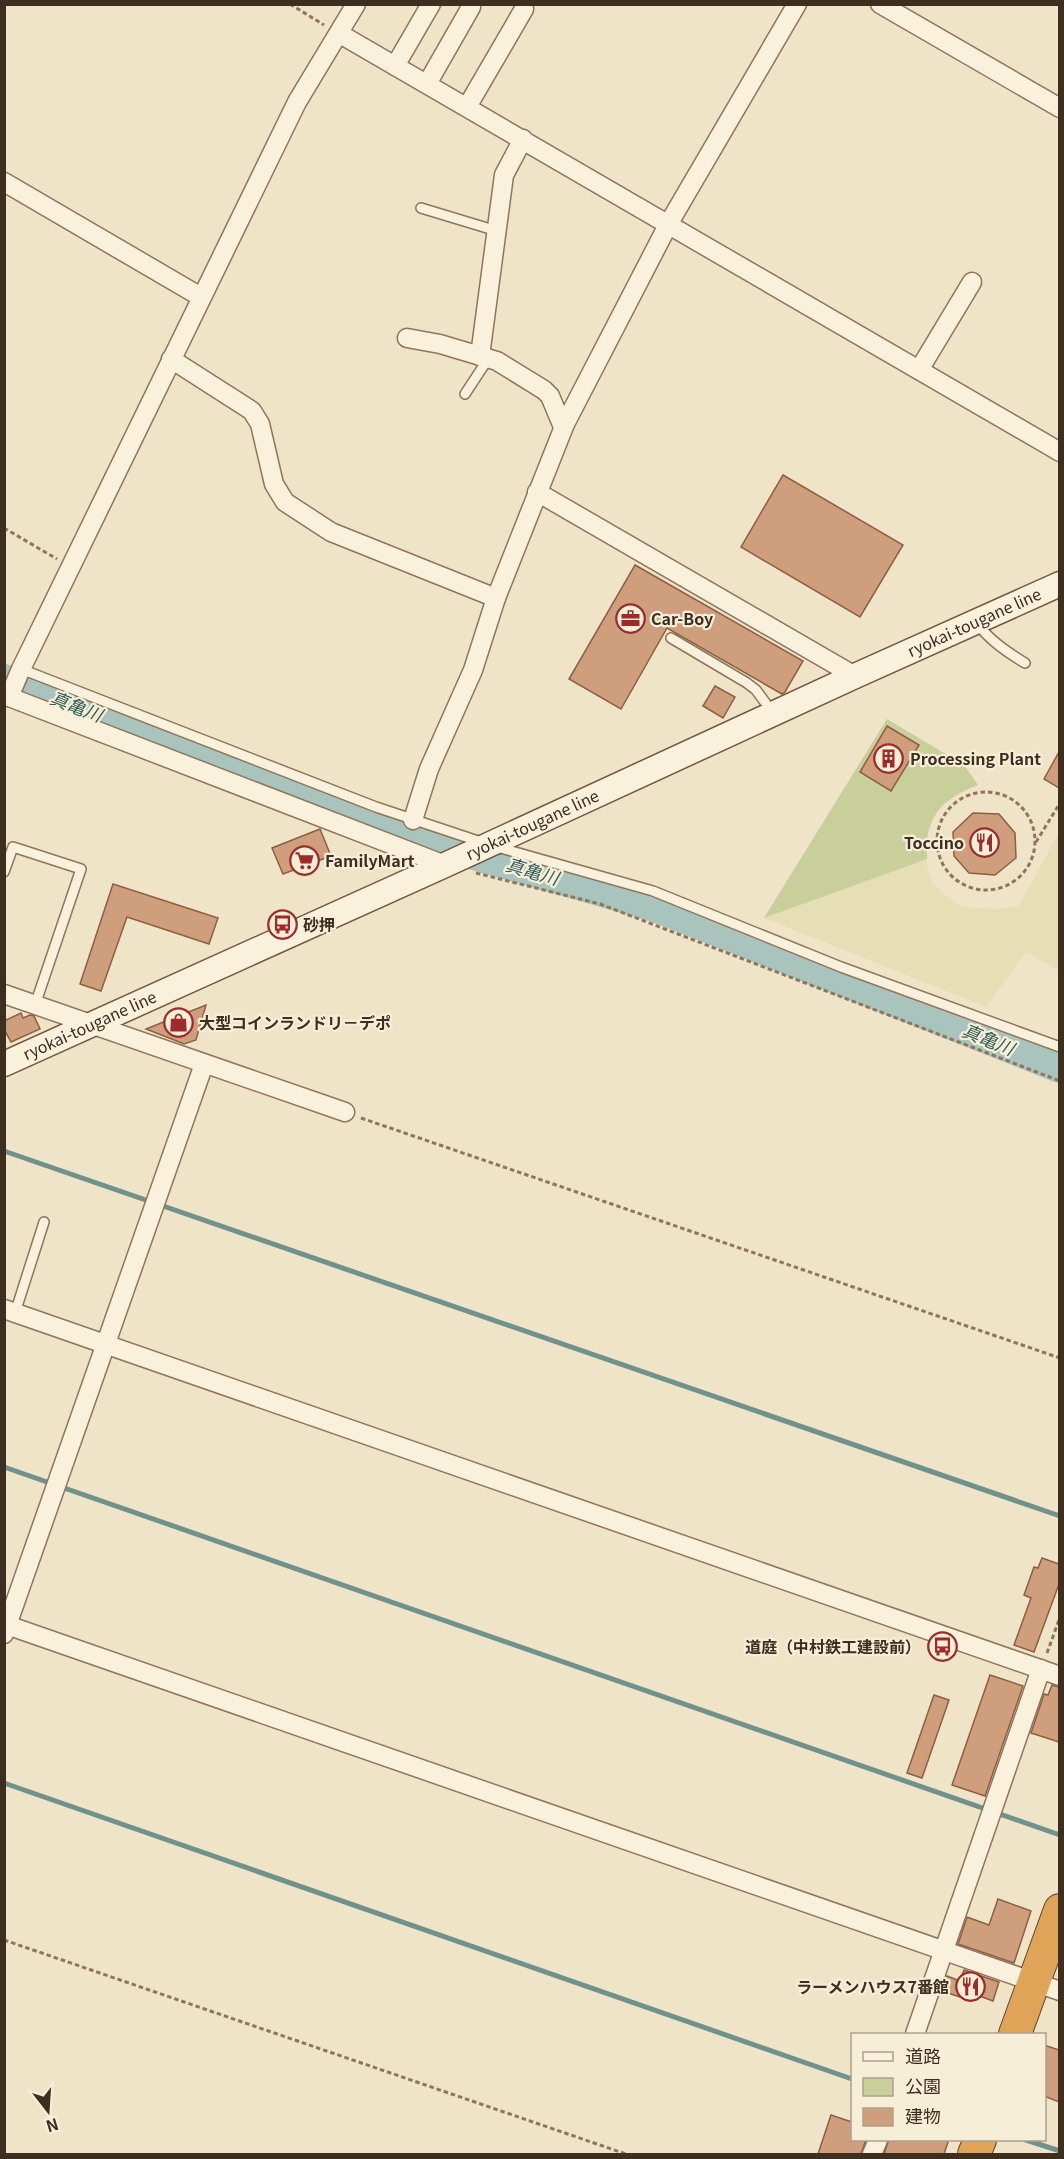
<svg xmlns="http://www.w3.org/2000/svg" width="1064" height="2159" font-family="Georgia,'Noto Sans JP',serif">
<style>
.farmland{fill:#e6deb5}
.green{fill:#c9cf9b}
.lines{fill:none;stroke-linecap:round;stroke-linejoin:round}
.stream{stroke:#6f938a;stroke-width:5}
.river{stroke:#a9c4bc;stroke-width:30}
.building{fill:#cf9f7d;stroke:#8d5f41;stroke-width:1.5}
.lane-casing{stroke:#8d765c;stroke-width:12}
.street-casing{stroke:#8d765c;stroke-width:21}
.secondary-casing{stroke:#6f573f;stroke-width:27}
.highway-casing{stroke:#5b4430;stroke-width:34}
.path{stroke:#8d765c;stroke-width:3;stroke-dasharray:4.5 3;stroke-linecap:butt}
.lane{stroke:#faf1dc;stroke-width:9}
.street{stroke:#faf1dc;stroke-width:18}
.secondary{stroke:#faf1dc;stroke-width:24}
.highway{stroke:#e0a458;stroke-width:32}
.labels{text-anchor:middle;stroke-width:4.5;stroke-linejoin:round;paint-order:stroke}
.poi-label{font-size:16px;font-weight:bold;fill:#3d2e20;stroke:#f7eed8;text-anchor:start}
.street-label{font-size:16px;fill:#3d2e20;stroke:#f7eed8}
.water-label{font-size:18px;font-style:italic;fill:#2f5d5a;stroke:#f7eed8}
</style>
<rect width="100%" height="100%" fill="#f0e4c8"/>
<!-- farmland -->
<polygon class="farmland" points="887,719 964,765 978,785 968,789 942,805 931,820 927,836 927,868 932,882 944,894 959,905 976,908 997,909 1019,906 1059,832 1059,971 1026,952 986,1007 764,918"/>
<!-- green -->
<path class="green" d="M887,719L964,765L978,785C941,799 924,818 927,859L764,918Z"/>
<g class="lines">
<!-- stream -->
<g class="stream">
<polyline points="4,1151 1060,1516"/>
<polyline points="4,1467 1060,1835"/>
<polyline points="4,1783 852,2079"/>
<polyline points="1026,2140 1060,2151"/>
</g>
<!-- river -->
<polyline class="river" points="4,679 414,838 655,907 1060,1068"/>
</g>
<!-- building -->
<g class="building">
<polygon points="783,475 903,545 860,617 741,547"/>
<polygon points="635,565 803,661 785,692 782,694 667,628 621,709 569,679"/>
<polygon points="715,686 735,697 723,718 703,706"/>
<polygon points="887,726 919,745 891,791 860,772"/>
<polygon points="1059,752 1059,788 1044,779"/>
<polygon points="973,813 999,814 1015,833 1016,858 995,875 969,873 954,856 953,832"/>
<polygon points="320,829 331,856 283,874 272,848"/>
<polygon points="113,884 218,918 209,944 127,917 101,991 80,984"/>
<polygon points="206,1005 196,1040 184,1044 146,1029"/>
<polygon points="21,1013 23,1018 30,1015 34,1016 40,1029 11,1042 4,1029 4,1021"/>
<polygon points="1042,1558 1059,1564 1059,1584 1034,1652 1014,1645 1031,1598 1024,1595 1034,1567 1038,1568"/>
<polygon points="990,1675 1023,1686 985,1796 952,1785"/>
<polygon points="1052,1685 1059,1687 1059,1742 1031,1733 1044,1694 1048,1695"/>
<polygon points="934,1695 949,1700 922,1778 907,1773"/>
<polygon points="998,1899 1031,1911 1014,1963 958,1944 967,1917 989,1925"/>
<polygon points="964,1970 999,1982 993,2001 963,1990 960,1997 942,1991 947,1976 960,1981"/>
<polygon points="1044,2045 1059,2050 1059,2102 1044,2096"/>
<polygon points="831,2115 852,2122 852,2139 866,2139 861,2154 818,2154"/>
<polygon points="889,2139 949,2139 944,2154 884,2154"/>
</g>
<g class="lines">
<defs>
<g id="lane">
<polyline points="421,208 497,231"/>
<polyline points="465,394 488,359"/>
<path d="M977,623C989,640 1007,652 1025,663"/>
<polyline points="671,638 747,683 756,690 773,713"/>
<polyline points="21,669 376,807 484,843"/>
<polyline points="497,847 653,891 841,967 1060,1047"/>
<polyline points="4,872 13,847 81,869 35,1005"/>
<polyline points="15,1313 44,1222"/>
</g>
<g id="street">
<polyline points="880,4 1060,108"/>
<polyline points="340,34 1060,452"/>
<polyline points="395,66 431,4"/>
<polyline points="427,84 471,7"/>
<polyline points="467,107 524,9"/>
<polyline points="4,182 201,297"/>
<polyline points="407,338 440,344 497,361 544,390 550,396 563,427"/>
<polyline points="480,356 504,175 523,139"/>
<polyline points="171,359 252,411 260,424 274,484 285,502 331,532 496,598"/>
<polyline points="919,370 972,282"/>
<polyline points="537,492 855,676"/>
<polyline points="4,695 445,865"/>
<polyline points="9,697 21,669 297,102 356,4"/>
<polyline points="413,820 429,769 473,670 496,598 565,424 669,223 797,4"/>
<polyline points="4,994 345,1112"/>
<polyline points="4,1309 1060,1676"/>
<polyline points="4,1624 1060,1991"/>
<polyline points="4,1634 204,1064"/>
<polyline points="915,2034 1041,1669"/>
<polyline points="872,2154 878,2140"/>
</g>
<g id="secondary">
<path id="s1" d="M4,1064L445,865L855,676L1060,584"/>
</g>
<g id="highway">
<polyline points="1015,2034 1060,1910"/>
<polyline points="974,2154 980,2140"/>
</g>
</defs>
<!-- lane casing -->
<use href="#lane" class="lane-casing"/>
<!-- street casing -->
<use href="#street" class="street-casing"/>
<!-- secondary casing -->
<use href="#secondary" class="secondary-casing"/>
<!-- highway casing -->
<use href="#highway" class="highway-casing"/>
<!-- path -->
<g class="path">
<polyline points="290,4 324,25"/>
<polyline points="4,528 57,559"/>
<circle cx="986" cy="841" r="49"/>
<polyline points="1036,842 1060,803"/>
<polyline points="476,873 600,904 1060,1081"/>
<polyline points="361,1118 1060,1358"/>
<polyline points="1047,1653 1060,1617"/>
<polyline points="4,1940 626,2154"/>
</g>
<!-- lane -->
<use href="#lane" class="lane"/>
<!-- street -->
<use href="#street" class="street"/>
<!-- secondary -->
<use href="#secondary" class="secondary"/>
<!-- highway -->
<use href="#highway" class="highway"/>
</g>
<!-- icons -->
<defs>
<symbol id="office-ring" viewBox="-11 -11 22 22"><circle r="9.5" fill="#f7eed8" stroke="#9e2a2b" stroke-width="1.5"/><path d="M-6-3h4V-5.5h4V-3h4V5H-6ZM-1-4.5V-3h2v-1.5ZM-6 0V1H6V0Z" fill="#9e2a2b"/></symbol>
<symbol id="building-ring" viewBox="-11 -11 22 22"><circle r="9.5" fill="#f7eed8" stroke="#9e2a2b" stroke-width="1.5"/><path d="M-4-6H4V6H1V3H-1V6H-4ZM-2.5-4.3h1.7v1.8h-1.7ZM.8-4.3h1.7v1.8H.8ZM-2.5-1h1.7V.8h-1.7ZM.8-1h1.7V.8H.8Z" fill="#9e2a2b"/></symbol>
<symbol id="restaurant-ring" viewBox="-11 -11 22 22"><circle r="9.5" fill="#f7eed8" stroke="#9e2a2b" stroke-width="1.5"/><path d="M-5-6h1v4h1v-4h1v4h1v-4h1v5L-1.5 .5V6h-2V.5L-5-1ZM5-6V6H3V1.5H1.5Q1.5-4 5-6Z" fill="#9e2a2b"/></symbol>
<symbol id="supermarket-ring" viewBox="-11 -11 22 22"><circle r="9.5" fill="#f7eed8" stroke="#9e2a2b" stroke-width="1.5"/><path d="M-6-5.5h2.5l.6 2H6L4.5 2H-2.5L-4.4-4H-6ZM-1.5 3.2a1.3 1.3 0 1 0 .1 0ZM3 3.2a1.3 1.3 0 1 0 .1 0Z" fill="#9e2a2b"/></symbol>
<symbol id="bus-ring" viewBox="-11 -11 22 22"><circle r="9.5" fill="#f7eed8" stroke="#9e2a2b" stroke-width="1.5"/><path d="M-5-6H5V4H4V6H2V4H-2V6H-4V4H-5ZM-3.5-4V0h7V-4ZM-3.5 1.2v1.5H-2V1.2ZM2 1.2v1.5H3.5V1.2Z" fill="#9e2a2b"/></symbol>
<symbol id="shop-ring" viewBox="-11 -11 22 22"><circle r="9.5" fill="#f7eed8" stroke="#9e2a2b" stroke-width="1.5"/><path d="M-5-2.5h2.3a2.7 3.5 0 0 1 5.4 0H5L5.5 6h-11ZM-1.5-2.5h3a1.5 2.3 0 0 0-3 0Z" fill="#9e2a2b"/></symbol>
</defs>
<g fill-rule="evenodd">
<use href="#office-ring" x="614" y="602" width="33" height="33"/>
<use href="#building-ring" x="872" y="742" width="33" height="33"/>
<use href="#restaurant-ring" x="968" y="826" width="33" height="33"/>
<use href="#supermarket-ring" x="288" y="844" width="33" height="33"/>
<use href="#bus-ring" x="266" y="908" width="33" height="33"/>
<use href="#shop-ring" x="162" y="1006" width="33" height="33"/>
<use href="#bus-ring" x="926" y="1630" width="33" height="33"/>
<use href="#restaurant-ring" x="954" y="1970" width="33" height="33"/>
</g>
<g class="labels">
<!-- poi labels -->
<g class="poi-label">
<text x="651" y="625">Car-Boy</text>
<text x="910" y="765">Processing Plant</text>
<text x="964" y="849" text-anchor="end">Toccino</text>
<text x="325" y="867">FamilyMart</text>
<text x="303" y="931">砂押</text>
<text x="199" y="1029">大型コインランドリ－デポ</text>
<text x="921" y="1653" text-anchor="end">道庭（中村鉄工建設前）</text>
<text x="949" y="1993" text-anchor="end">ラーメンハウス7番館</text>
</g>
<!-- street labels -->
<g class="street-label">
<text dy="6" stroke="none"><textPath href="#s1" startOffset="1066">ryokai-tougane line</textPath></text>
<text dy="6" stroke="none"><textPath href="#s1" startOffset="580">ryokai-tougane line</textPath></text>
<text dy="6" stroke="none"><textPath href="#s1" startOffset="94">ryokai-tougane line</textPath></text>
</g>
<!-- water labels -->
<g class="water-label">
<text transform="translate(76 707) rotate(21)" y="6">真亀川</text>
<text transform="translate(532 872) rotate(16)" y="6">真亀川</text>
<text transform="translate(988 1040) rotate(22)" y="6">真亀川</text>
</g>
</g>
<!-- border -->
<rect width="1064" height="2159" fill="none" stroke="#3d2e20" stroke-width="12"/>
<!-- legend -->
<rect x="851" y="2033" width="195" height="108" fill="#f7eed8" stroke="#ada18e" stroke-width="1.5"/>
<rect x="863" y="2052" width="30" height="9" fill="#faf1dc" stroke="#ada18e" stroke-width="1.5"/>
<text x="905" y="2063" font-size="18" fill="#3d2e20">道路</text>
<rect x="863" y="2078" width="30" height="18" fill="#c9cf9b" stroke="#ada18e" stroke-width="1.5"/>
<text x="905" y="2093" font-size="18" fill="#3d2e20">公園</text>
<rect x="863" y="2108" width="30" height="18" fill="#cf9f7d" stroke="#ada18e" stroke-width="1.5"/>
<text x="905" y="2123" font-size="18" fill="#3d2e20">建物</text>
<!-- north arrow -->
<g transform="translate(48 2111) rotate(163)" stroke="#f7eed8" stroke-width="4.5" paint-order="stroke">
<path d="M0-4.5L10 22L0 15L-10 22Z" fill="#3d2e20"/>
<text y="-9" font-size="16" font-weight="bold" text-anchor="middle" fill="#3d2e20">N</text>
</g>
</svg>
